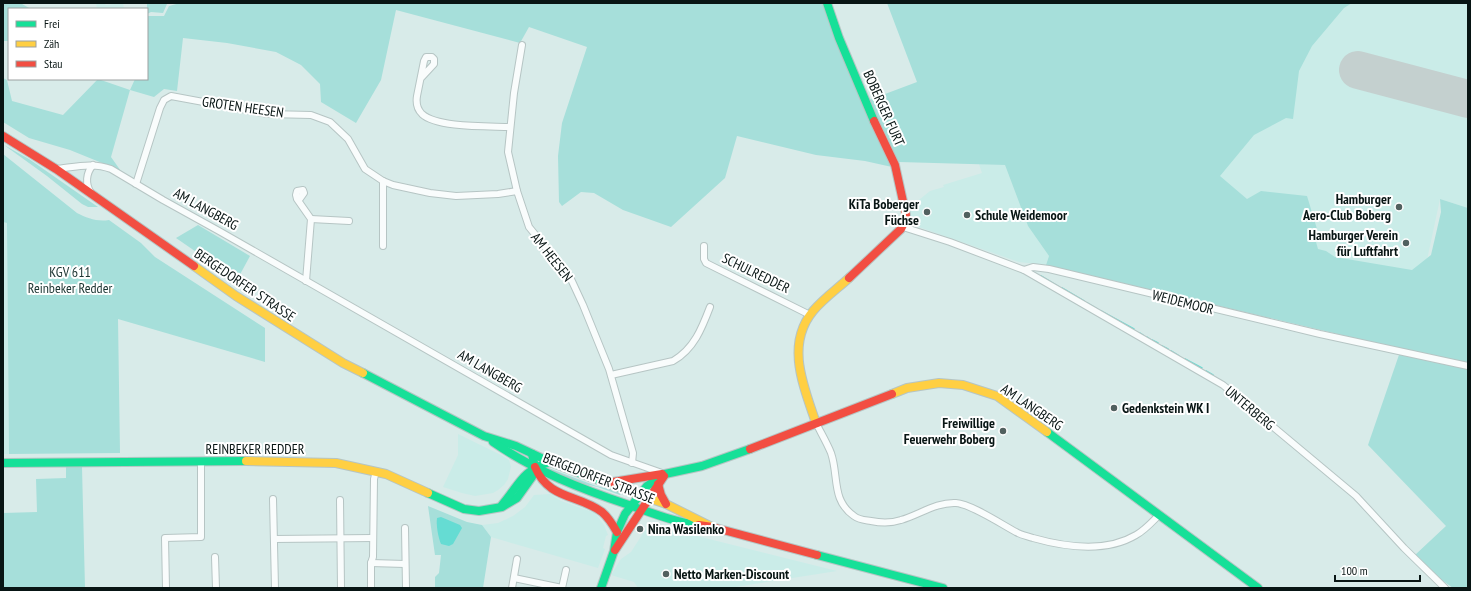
<svg xmlns="http://www.w3.org/2000/svg" width="1471" height="591" font-family="'PT Sans Narrow',sans-serif">
<style>
.built{fill:#caece8}
.green{fill:#a6dfda}
.water{fill:#65dcd3}
.lines{fill:none;stroke-linecap:round;stroke-linejoin:round}
.stream{stroke:#65dcd3;stroke-width:1.5}
.runway{stroke:#c4d0cf;stroke-width:38}
.street-casing{stroke:#b6c5c4;stroke-width:8}
.fast-casing{stroke:#b6c5c4;stroke-width:10}
.slow-casing{stroke:#b6c5c4;stroke-width:10}
.jam-casing{stroke:#b6c5c4;stroke-width:10}
.street{stroke:#f9fcfc;stroke-width:6}
.fast{stroke:#16e098;stroke-width:8}
.slow{stroke:#ffcf43;stroke-width:8}
.jam{stroke:#f24e42;stroke-width:8}
.poi-dot{fill:#51605f;stroke:#fff;stroke-width:1.5}
.labels{text-anchor:middle;stroke-width:4;stroke-linejoin:round;paint-order:stroke}
.street-label{font-size:14px;fill:#081514;stroke:#fff}
.poi-label{font-size:14px;font-weight:bold;fill:#081514;stroke:#fff;text-anchor:end}
.park-label{font-size:14px;fill:#1b3431;stroke:#fff}
</style>
<rect width="100%" height="100%" fill="#d8ebe9"/>
<!-- built -->
<g class="built">
<polygon points="96,3 104,3 106,5 123,3 124,9 97,9"/>
<polygon points="1282,3 1468,3 1468,208 1440,199 1424,274 1335,258 1318,251 1211,186"/>
<polygon points="979,164 1005,165 1028,226 1049,256 1046,265 1019,262 913,225 911,223 909,208 930,191 944,187 943,185 982,173"/>
<polygon points="3,222 7,223 9,454 3,454"/>
<polygon points="458,434 501,455 509,460 511,467 508,479 504,485 498,490 493,493 475,496 462,493 443,487 458,455"/>
<polygon points="550,494 561,501 595,513 604,525 608,535 606,536 603,548 605,549 598,568 491,537 482,525 498,523 513,516 525,507 534,495"/>
<polygon points="649,524 837,571 729,588 638,588 634,582 611,575 621,559 631,552"/>
</g>
<!-- green -->
<g class="green">
<polygon points="3,3 22,4 31,9 9,9 9,41 3,41"/>
<polygon points="147,3 172,3 167,4 163,13 151,12 147,14"/>
<polygon points="180,3 824,3 892,167 865,161 816,155 737,136 725,178 671,227 623,210 594,193 581,192 562,206 559,202 558,156 562,123 587,47 529,27 520,43 396,10 381,80 356,123 321,102 320,84 301,65 276,52 227,43 183,38 177,91 164,89 154,97 130,90 111,157 123,174 102,163 70,150 29,138 3,122 3,78 7,80 12,101 63,115 98,79 130,90 135,79 147,79 147,16 164,16 169,6"/>
<polygon points="887,3 1352,3 1344,8 1312,46 1299,71 1293,119 1286,118 1254,135 1220,176 1247,199 1261,191 1307,196 1317,229 1316,242 1318,249 1326,251 1335,257 1412,270 1431,255 1441,212 1440,199 1468,208 1468,588 1453,588 1439,578 1415,555 1446,526 1368,445 1401,349 1046,265 1049,256 1028,226 1005,165 899,162 880,128 869,100 917,82"/>
<polygon points="4,145 29,159 98,207 88,207 82,204 47,176"/>
<path d="M3,154L77,213C87,218 97,222 109,220L141,243L155,257L265,328V362L118,319L120,453L9,454L7,223L3,222Z"/>
<polygon points="198,225 250,256 237,280 176,238"/>
<polygon points="66,467 82,467 85,588 3,588 3,513 37,512 36,479 66,478"/>
<polygon points="546,467 596,486 622,492 620,495 598,487 575,482 545,469"/>
<polygon points="428,506 467,522 482,525 491,537 483,588 435,588 435,577 439,573 441,555 435,555"/>
</g>
<!-- water -->
<path class="water" d="M441,517L460,525L462,528L453,544L449,546L441,544C438,537 436,525 437,518Z"/>
<g class="lines">
<!-- stream -->
<g class="stream">
<polyline points="1041,276 1059,287"/>
<polyline points="1062,288 1084,301"/>
<polyline points="1087,303 1097,309"/>
<polyline points="1101,311 1134,329"/>
<polyline points="1140,333 1143,335"/>
<polyline points="1147,337 1150,339"/>
<polyline points="1152,340 1158,343"/>
<polyline points="1162,346 1168,349"/>
<polyline points="1171,351 1179,356"/>
<polyline points="1185,359 1202,368"/>
<polyline points="1206,371 1213,375"/>
</g>
<!-- runway -->
<polyline class="runway" points="1358,70 1468,99"/>
<defs>
<g id="street">
<polyline points="522,45 514,93 508,152 517,191 529,227 570,277 583,305 609,369 633,453 632,463"/>
<path d="M421,78L434,64V59L432,57H426L424,61L417,96C416,102 417,109 422,114C437,128 489,126 510,127"/>
<path d="M56,169C75,167 93,162 111,169L163,200L219,231L611,455L662,473"/>
<polyline points="383,181 383,246"/>
<polyline points="136,184 160,108 164,100 171,96 268,114 311,115 330,122 348,139 365,169 383,181 393,185 430,193 456,196 498,194 517,191"/>
<path d="M91,193C85,184 86,173 93,165"/>
<polyline points="299,200 304,193 303,190 297,191 296,195 297,199 311,219 306,281"/>
<polyline points="311,219 349,221"/>
<polyline points="903,227 950,242 1024,270 1033,267 1049,269 1320,334 1468,366"/>
<polyline points="704,246 704,259 706,263 810,315"/>
<polyline points="1024,270 1223,385 1356,496 1404,548 1445,588"/>
<path d="M611,375L673,361C694,349 702,328 710,307"/>
<path d="M816,423C821,433 827,443 831,453C839,476 831,500 854,516C859,520 865,520 871,521C881,523 892,523 901,520C919,515 936,502 956,503C971,504 1001,524 1016,532C1021,535 1027,536 1033,538C1065,547 1106,553 1136,535C1145,530 1152,522 1159,515"/>
<polyline points="273,499 275,588"/>
<polyline points="340,500 341,588"/>
<polyline points="405,528 406,588"/>
<polyline points="274,539 373,538"/>
<polyline points="215,557 216,588"/>
<polyline points="371,563 405,564"/>
<polyline points="514,578 562,588"/>
<polyline points="166,588 165,538 201,537 201,462"/>
<polyline points="371,588 371,563 373,557 374,479 376,471"/>
<polyline points="512,588 517,559"/>
<polyline points="562,588 566,570"/>
</g>
<g id="fast">
<polyline points="827,3 839,38 874,121"/>
<polyline points="363,373 484,436 516,446 550,462 631,492"/>
<polyline points="1047,432 1258,588"/>
<path d="M493,442C535,471 581,489 629,505C652,513 674,522 699,525"/>
<polyline points="3,463 246,461"/>
<polyline points="428,493 464,509 479,511 502,507 517,498 532,477 535,467 532,454"/>
<path d="M502,505C520,484 521,471 550,462"/>
<polyline points="817,555 943,588"/>
<polyline points="601,588 614,551 617,532 625,514 647,486 665,474 702,466 750,449"/>
</g>
<g id="slow">
<polyline points="194,266 236,296 343,363 363,373"/>
<polyline points="892,394 907,388 939,383 963,385 997,396 1047,432"/>
<path d="M816,423C804,387 785,345 813,311C823,299 837,289 849,278"/>
<polyline points="246,461 336,463 386,474 428,493"/>
<polyline points="631,492 666,504 712,527"/>
</g>
<g id="jam">
<polyline points="3,136 56,169 194,266"/>
<polyline points="849,278 901,229 905,221 906,215 895,165 874,121"/>
<polyline points="750,449 892,394"/>
<path d="M535,467C549,500 578,494 602,512C609,518 613,525 617,532"/>
<polyline points="607,483 662,474"/>
<polyline points="658,484 661,495 666,504"/>
<polyline points="699,525 712,527 817,555"/>
<polyline points="615,550 664,476"/>
</g>
</defs>
<!-- street casing -->
<use href="#street" class="street-casing"/>
<!-- fast casing -->
<use href="#fast" class="fast-casing"/>
<!-- slow casing -->
<use href="#slow" class="slow-casing"/>
<!-- jam casing -->
<use href="#jam" class="jam-casing"/>
<!-- street -->
<use href="#street" class="street"/>
<!-- fast -->
<use href="#fast" class="fast"/>
<!-- slow -->
<use href="#slow" class="slow"/>
<!-- jam -->
<use href="#jam" class="jam"/>
</g>
<!-- markers -->
<g class="poi-dot">
<circle cx="1399" cy="207" r="4"/>
<circle cx="927" cy="212" r="4"/>
<circle cx="967" cy="215" r="4"/>
<circle cx="1406" cy="243" r="4"/>
<circle cx="1114" cy="408" r="4"/>
<circle cx="1003" cy="431" r="4"/>
<circle cx="640" cy="529" r="4"/>
<circle cx="666" cy="574" r="4"/>
</g>
<g class="labels">
<!-- street labels -->
<g class="street-label">
<text transform="translate(243 107) rotate(8)" y="5">GROTEN HEESEN</text>
<text transform="translate(884 108) rotate(66)" y="5">BOBERGER FURT</text>
<text transform="translate(206 209) rotate(29)" y="5">AM LANGBERG</text>
<text transform="translate(552 257) rotate(52)" y="5">AM HEESEN</text>
<text transform="translate(756 273) rotate(26)" y="5">SCHULREDDER</text>
<text transform="translate(245 285) rotate(34)" y="5">BERGEDORFER STRASSE</text>
<text transform="translate(1183 302) rotate(14)" y="5">WEIDEMOOR</text>
<text transform="translate(490 371) rotate(30)" y="5">AM LANGBERG</text>
<text transform="translate(1032 407) rotate(34)" y="5">AM LANGBERG</text>
<text transform="translate(1250 408) rotate(40)" y="5">UNTERBERG</text>
<text x="255" y="454">REINBEKER REDDER</text>
<text transform="translate(599 478) rotate(21)" y="5">BERGEDORFER STRASSE</text>
</g>
<!-- poi labels -->
<g class="poi-label">
<text x="1391" y="204">Hamburger<tspan x="1391" dy="16">Aero-Club Boberg</tspan></text>
<text x="919" y="209">KiTa Boberger<tspan x="919" dy="16">Füchse</tspan></text>
<text x="975" y="220" text-anchor="start">Schule Weidemoor</text>
<text x="1398" y="240">Hamburger Verein<tspan x="1398" dy="16">für Luftfahrt</tspan></text>
<text x="1122" y="413" text-anchor="start">Gedenkstein WK I</text>
<text x="995" y="428">Freiwillige<tspan x="995" dy="16">Feuerwehr Boberg</tspan></text>
<text x="648" y="534" text-anchor="start">Nina Wasilenko</text>
<text x="674" y="579" text-anchor="start">Netto Marken-Discount</text>
</g>
<!-- park labels -->
<g class="park-label">
<text x="70" y="277">KGV 611<tspan x="70" dy="16">Reinbeker Redder</tspan></text>
</g>
</g>
<!-- border -->
<rect width="1471" height="591" fill="none" stroke="#081514" stroke-width="8"/>
<!-- legend -->
<rect x="8" y="8" width="140" height="72" fill="#ffffff" stroke="#9ca1a1"/>
<rect x="16" y="21" width="20" height="6" fill="#16e098" stroke="#9ca1a1"/>
<text x="44" y="28" font-size="12" fill="#081514">Frei</text>
<rect x="16" y="41" width="20" height="6" fill="#ffcf43" stroke="#9ca1a1"/>
<text x="44" y="48" font-size="12" fill="#081514">Zäh</text>
<rect x="16" y="61" width="20" height="6" fill="#f24e42" stroke="#9ca1a1"/>
<text x="44" y="68" font-size="12" fill="#081514">Stau</text>
<!-- scale -->
<path d="M1335 575v6h85v-6" fill="none" stroke="#081514" stroke-width="2"/>
<text x="1341" y="575" font-size="12" fill="#081514" stroke="#ffffff" stroke-width="3" paint-order="stroke">100 m</text>
</svg>
